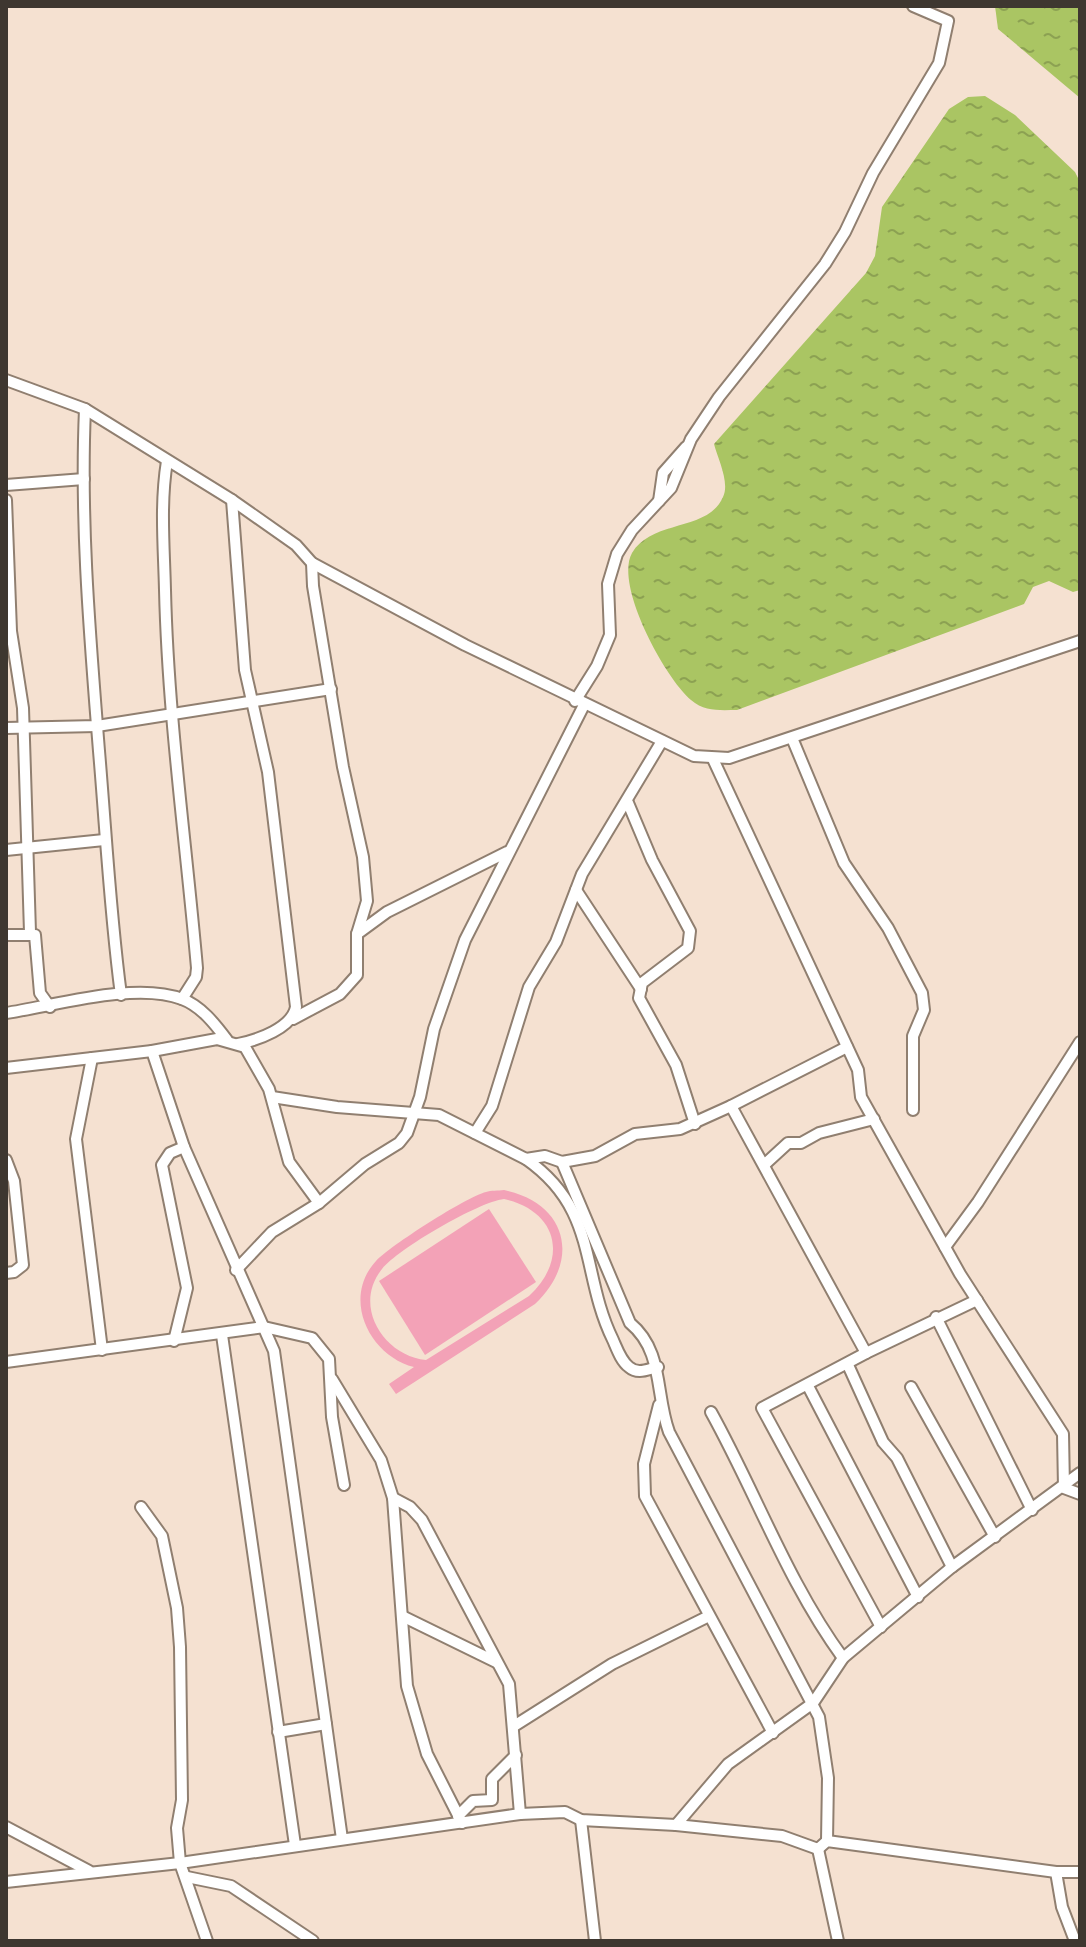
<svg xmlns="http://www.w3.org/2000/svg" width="1086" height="1947" font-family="'Alegreya Sans',sans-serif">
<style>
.garden{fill:#f3a2b7;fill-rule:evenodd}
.water{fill:url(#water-ripples)}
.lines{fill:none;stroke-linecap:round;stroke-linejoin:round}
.minor-casing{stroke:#907f70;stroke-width:14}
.minor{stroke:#fff;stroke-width:10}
</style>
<defs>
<pattern id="water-ripples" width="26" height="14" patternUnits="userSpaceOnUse" patternTransform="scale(2)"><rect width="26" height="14" fill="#aac563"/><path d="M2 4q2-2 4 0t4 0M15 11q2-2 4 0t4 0" fill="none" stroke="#8ca152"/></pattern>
</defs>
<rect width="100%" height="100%" fill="#f5e1d1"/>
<!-- garden -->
<g class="garden">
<path d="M504,1190C568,1203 581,1261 535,1304L396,1394L389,1384L414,1367C370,1356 341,1299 376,1261C390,1246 466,1197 486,1192C491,1190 498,1191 504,1190ZM504,1199C558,1211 569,1259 529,1296L426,1360C384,1356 352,1306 382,1269C398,1249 478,1202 504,1199Z"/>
<polygon points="489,1209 536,1282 425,1355 379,1281"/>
</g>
<!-- water -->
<g class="water">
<polygon points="995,6 1080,6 1080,98 998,29"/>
<path d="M985,96L1015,115L1075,172L1080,182V590L1073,592L1049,581L1033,587L1024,604L737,710C720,710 705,712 691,700C665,678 614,585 632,553C652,519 708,532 723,497C730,483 718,459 714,444L866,273L875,256L882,207L949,109L968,97Z"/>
</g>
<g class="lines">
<defs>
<g id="minor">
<polyline points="6,380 85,409 232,500 296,545 312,563 465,645 694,756 729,758 1080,641"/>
<path d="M85,409C80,523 90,637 99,751C106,833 110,913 121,995"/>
<path d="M167,461C160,504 164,547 165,590C168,717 186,842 197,968L196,977L182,999"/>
<polyline points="6,485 84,479"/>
<polyline points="6,500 11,631 23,708 30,932"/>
<path d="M232,500L245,670L268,772L296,1007C292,1028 258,1040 238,1044"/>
<polyline points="659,501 663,473 686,447"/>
<polyline points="312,563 313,586 343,767 363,857 367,901 357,934"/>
<polyline points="575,701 597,666 610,635 608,584 617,554 632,530 671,488 691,439 719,397 825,264 845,232 873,173 939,63 948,21 913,6"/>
<polyline points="6,728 97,726 331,689"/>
<polyline points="792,738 844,863 888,928 922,993 924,1010 913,1036 913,1110"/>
<polyline points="713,759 858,1070 861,1097 960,1274 1063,1434 1064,1488 1080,1494"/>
<polyline points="628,803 652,860 690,931 688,948 642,983 639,998 676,1065 695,1124"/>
<polyline points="6,850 104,840"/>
<polyline points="576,890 641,989"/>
<polyline points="6,935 35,935 40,993 50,1007"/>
<path d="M6,1013C54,1006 136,981 182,999C201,1006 215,1024 227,1040"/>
<polyline points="293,1019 340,994 357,975 357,934 387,912 507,852"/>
<polyline points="152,1051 217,1039 245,1047 269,1089 289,1162 319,1203 365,1164 399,1143 407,1133 420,1097 434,1029 465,940 584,705"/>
<polyline points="92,1058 76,1139 102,1350"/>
<polyline points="6,1068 152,1051 184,1147 274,1351 342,1839"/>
<polyline points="272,1097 337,1107 439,1115 526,1159 545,1156 562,1162 595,1156 635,1134 680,1129 731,1106 866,1353 762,1408 881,1627"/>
<polyline points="731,1106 847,1047"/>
<polyline points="475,1133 492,1106 529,987 556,942 582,874 662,741"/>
<path d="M526,1159C599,1210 580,1273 613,1340C617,1349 621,1361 629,1367C638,1375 648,1369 658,1367"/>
<polyline points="6,1160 14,1181 23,1265 14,1272 6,1273"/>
<path d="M562,1162L630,1323C664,1351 655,1394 669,1432L819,1717L828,1778L827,1841"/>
<polyline points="764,1165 788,1143 801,1143 819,1133 874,1119"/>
<polyline points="945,1247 978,1202 1080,1042"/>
<polyline points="236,1270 272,1232 319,1203"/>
<polyline points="936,1317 1032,1510"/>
<polyline points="222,1335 295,1845"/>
<polyline points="174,1341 187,1288 162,1165 170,1153 184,1147"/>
<polyline points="866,1353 977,1300"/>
<polyline points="6,1362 264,1327 312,1338 329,1359 332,1417 344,1485"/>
<polyline points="848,1365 883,1442 897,1458 952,1567"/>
<polyline points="332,1379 381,1460 393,1498 407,1686 427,1754 462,1823"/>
<polyline points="808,1386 918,1597"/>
<polyline points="911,1387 995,1537"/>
<polyline points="659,1405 644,1464 645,1496 773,1733"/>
<path d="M711,1412C756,1493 788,1583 843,1658"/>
<polyline points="393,1498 410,1507 422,1520 509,1684 520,1814"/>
<polyline points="141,1507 162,1536 177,1608 180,1647 182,1800 177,1828 180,1863 207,1941"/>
<polyline points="402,1616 496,1662"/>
<polyline points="514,1726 612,1664 709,1616"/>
<polyline points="278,1732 326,1724"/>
<polyline points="458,1816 473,1801 492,1800 492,1779 516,1755"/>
<polyline points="581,1820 595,1941"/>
<polyline points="676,1825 728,1764 813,1703 843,1658 952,1567 1080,1473"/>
<polyline points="6,1827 89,1871"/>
<polyline points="818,1849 838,1941"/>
<polyline points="1056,1872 1062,1907 1075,1941"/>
<polyline points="187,1877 231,1886 313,1941"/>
<polyline points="6,1882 180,1863 520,1814 565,1812 581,1820 676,1825 782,1836 818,1849 827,1841 1056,1872 1080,1872"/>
</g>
</defs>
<!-- minor casing -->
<use href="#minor" class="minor-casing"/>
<!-- minor -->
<use href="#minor" class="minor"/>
</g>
<!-- border -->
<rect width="1086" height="1947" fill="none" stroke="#3e3730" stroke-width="16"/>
</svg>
